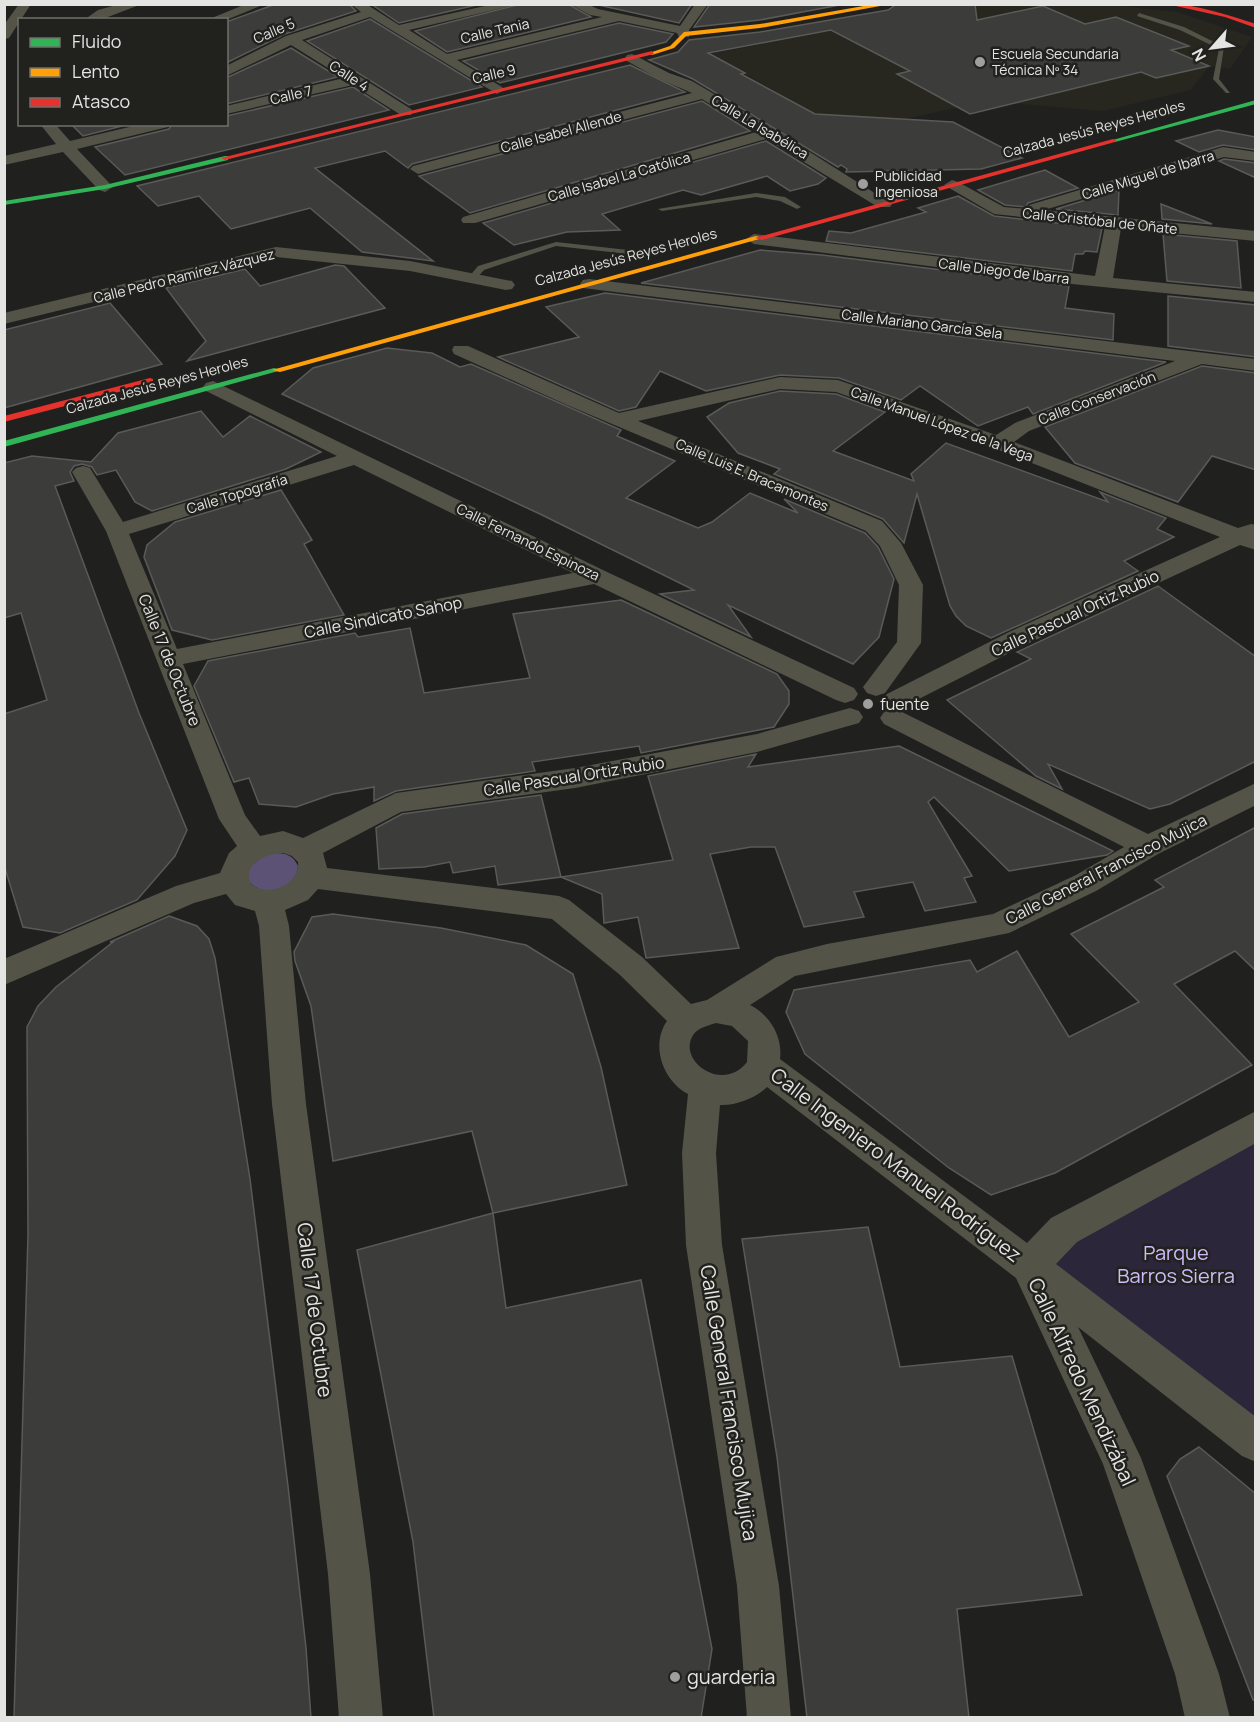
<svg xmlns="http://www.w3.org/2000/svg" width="1260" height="1722" font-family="Manrope,sans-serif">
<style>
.built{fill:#27271f}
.green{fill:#2b2639}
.water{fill:#5c5275}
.building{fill:#3c3c3b;stroke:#5a5a58;stroke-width:1.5}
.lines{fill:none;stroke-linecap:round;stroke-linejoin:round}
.lane{fill:#545348;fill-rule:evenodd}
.street{fill:#545348;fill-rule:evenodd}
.fast{fill:#30b455;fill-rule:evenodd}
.slow{fill:#ff9f0a;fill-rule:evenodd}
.jam{fill:#e5322d;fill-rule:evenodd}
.poi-dot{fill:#9f9f9e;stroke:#21211e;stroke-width:2}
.labels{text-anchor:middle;stroke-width:5;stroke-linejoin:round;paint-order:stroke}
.far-street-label{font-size:14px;fill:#e4e4e2;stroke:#21211e}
.far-poi-label{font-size:14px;fill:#e4e4e2;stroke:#21211e;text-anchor:start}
.street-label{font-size:16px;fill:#e4e4e2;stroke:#21211e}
.poi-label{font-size:16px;fill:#e4e4e2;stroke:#21211e;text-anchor:start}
.near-street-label{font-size:20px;fill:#e4e4e2;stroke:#21211e}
.near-park-label{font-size:20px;fill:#cebbfc;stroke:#21211e}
.near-poi-label{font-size:20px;fill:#e4e4e2;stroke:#21211e;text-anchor:start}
</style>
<rect width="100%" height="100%" fill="#20201f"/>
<!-- built -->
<polygon class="built" points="972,4 1104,4 1177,12 1252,37 1230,69 1209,66 1191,90 1103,111 986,101 906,119 815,114 710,54"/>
<!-- green -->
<polygon class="green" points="1255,1134 1255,1426 1034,1256"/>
<!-- water -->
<path class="water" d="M268,853C281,853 292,852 298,866C296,890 262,900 248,880L249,867Z"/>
<!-- building -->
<g class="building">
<polygon points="276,4 349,4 356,11 285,34 226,63 226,22"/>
<polygon points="371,4 481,4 399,23"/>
<polygon points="521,4 568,4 591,17 447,52 415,31"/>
<polygon points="594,4 692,4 679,23"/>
<polygon points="710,4 845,4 760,20 694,27"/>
<polygon points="897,4 975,4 977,20 1043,6 1085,24 1116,17 1189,46 1171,50 1209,66 1156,78 1141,72 970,114 897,74 910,71 831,30 708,53 745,73 741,74 815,114 953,122 1022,158 981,169 846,172 847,169 841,165 838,167 693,79 649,60 678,52 689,40 760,32 888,10"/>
<polygon points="370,19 482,87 409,105 307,41"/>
<polygon points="619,23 673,34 666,42 500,83 463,61"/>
<polygon points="291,48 338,77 226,104 226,78"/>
<polygon points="630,65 685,92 412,164 408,168 385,151 315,168 433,261 362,252 310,208 231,229 199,196 158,206 137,186"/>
<polygon points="353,87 389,110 125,175 95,147 169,129 172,124 226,124 226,116"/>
<polygon points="702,101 750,131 470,213 419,176"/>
<polygon points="71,124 130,124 83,136"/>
<polygon points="1218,130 1256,137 1256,150 1223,145 1199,152 1176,141"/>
<polygon points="766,141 826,178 818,184 790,191 767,176 701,195 683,190 602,214 620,230 567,232 514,245 483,223"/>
<polygon points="1224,159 1256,163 1256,178 1219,161"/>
<polygon points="1045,170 1078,188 1028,203 1026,207 1005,205 978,190"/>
<polygon points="1119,190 1118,215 1056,209"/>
<polygon points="958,196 994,216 1102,228 1097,252 1085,251 1083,254 1075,254 1072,271 826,241 829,231 851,233 926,212 918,208"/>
<polygon points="1161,204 1212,224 1162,219"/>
<polygon points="1163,234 1237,241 1241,288 1167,281"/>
<polygon points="760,250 822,255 1069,286 1065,308 1114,314 1113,340 641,283"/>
<polygon points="335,265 344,266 385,308 187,361 206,341 166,288 245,269 260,286"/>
<polygon points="605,293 1166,362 1033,414 1028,407 978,426 920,386 901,400 839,378 780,375 706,391 660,371 636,407 619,411 498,357 579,337 546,307"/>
<polygon points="1168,296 1256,305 1256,357 1168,346"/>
<polygon points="110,303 162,364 4,408 4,330"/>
<polygon points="387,348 432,353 460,367 471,364 621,430 617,436 675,461 626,498 698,528 712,522 750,493 798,513 784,499 865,533 878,547 894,579 879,637 853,664 728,605 751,637 660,594 694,590 540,514 282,394 313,368"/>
<polygon points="1202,366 1256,373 1256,470 1212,456 1178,502 1075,463 1045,427"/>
<polygon points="780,391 836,394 885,412 833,451 914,481 911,474 946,443 1108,502 1100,492 1166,518 1157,529 1174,537 1124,561 1138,571 991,638 966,626 956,616 950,606 917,494 904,543 883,519 774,474 780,469 738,453 707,417 729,403"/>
<polygon points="201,411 223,437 250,416 321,452 286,469 152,511 135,502 116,470 97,475 92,467 82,464 74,466 70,472 74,481 55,486 139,713 187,830 175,856 137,900 60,933 23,927 4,865 4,714 47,700 21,613 4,618 4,463 32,456 91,462 118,433"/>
<polygon points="281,490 312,540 304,544 344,615 212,640 172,630 144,557 147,545 175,522"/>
<polygon points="1158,586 1256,657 1256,761 1170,804 1150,809 1048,764 1062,789 1036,776 947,700 1031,659 1017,652"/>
<polygon points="621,600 777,674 789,691 789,704 774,727 641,753 639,746 532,762 535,771 396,791 374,801 374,787 333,794 296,807 259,804 249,778 234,782 194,686 208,661 355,633 358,637 410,628 424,693 530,678 513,614"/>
<polygon points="899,746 1113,851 1107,855 1009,871 934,797 928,802 972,876 964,878 976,902 925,911 913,882 854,892 864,917 804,927 775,847 751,847 710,854 739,948 646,958 638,917 604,923 602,894 561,877 673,860 648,776 756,754 748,767"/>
<polygon points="541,795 561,877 498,885 495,866 453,873 450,862 424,867 379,869 376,828 402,814"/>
<polygon points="1256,827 1256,971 1235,951 1174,984 1252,1065 1055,1173 991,1195 949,1168 805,1054 786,1012 794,990 970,960 977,972 1017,951 1069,1037 1139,1002 1071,934 1164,887 1155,880"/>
<polygon points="333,914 441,928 526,945 573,974 601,1067 627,1185 493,1213 472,1131 333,1161 311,1006 295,961 294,952 312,917"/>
<polygon points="169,916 197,926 209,939 215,958 250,1179 288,1486 306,1648 311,1718 14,1718 28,1235 27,1027 38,1006 56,987 113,942 110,942"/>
<polygon points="493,1213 506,1308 641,1280 712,1649 701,1718 434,1718 413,1542 357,1250"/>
<polygon points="868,1227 900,1367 1012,1356 1082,1595 957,1609 969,1718 807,1718 777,1457 742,1239"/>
<polygon points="1199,1447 1256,1494 1256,1700 1253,1700 1167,1476 1180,1459"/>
</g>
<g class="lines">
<!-- lane -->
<g class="lane">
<polygon points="1139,13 1184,27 1224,47 1219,79 1230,93 1226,93 1213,79 1219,49 1180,30 1137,16"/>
<polygon points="756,193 785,197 801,207 797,209 780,201 756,197 662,211 658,209"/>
<polygon points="556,242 628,250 632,252 628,254 556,246 484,270 475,280 468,278 478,266"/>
</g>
<!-- street -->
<g class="street">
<polygon points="19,4 31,4 9,38 4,39 4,25"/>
<polygon points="120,4 142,4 100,20 84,20 98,10"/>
<polygon points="246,4 265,4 226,20 207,20"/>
<polygon points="351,4 366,4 399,25 494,4 519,4 409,30 447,54 602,17 590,15 570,4 587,4 598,9 680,26 695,4 708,4 689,30 689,37 679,37 677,33 619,21 457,60 502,87 504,90 497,94 370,17 302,40 411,109 413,112 411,115 401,115 353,85 226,114 226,106 344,78 291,45 226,76 226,66 286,36 361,12"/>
<polygon points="632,54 669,73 692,81 775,130 892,204 890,207 878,207 766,139 475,223 463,223 461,220 463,217 756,132 702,99 418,174 410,169 413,166 692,93 659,79 627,61 625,58 627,55"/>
<polygon points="40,124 55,124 70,141 142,124 170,124 168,127 77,149 113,187 105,192 99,190 63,152 4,165 4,156 56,144"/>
<polygon points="1223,147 1256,152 1256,161 1224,157 1044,210 1256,231 1256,241 1121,228 1113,278 1256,292 1256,302 1072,284 754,244 746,239 754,234 1095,276 1105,226 994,214 944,185 952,180 958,182 1004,207 1028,209 1029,205"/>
<polygon points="276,247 410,261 506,280 512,281 515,285 512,289 506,290 410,271 276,257 4,324 4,313"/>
<polygon points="589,279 1256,359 1256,371 1202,364 1029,431 1014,442 1238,528 1251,524 1256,525 1256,550 1240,545 1027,644 905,706 896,709 887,706 883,700 887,694 1009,632 1220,537 991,447 836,392 780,389 638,421 882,521 901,543 923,585 921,643 885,693 876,696 867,693 863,687 897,642 899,585 880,546 866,531 567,405 454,354 452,350 454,346 468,346 619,413 780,377 838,380 996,435 1015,423 1175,361 583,288 580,284 583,280"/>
<path d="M213,381L605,571L854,688L858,694L854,700L845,703L836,700L594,584L183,664L245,815L260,836L283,831L303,838L396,793L575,768L757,734L850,708L859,711L863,717L859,723L757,752L575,788L401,812L323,853L327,868L559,896L569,900L642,957L691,1004L707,1000L776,957L827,944L993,914L1076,875L1124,847L884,724L880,718L884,712L893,709L902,712L1148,834L1256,783V805L1158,854L1096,891L1009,933L795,976L750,1005C770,1015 783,1037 780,1059L1027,1243L1051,1218L1256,1111V1143L1077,1242L1056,1264L1256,1417V1462L1242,1456L1078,1327L1141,1458L1219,1674L1230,1718H1185L1175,1674L1103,1464L1016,1278L767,1087C756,1098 735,1106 720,1105L716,1153L722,1245L779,1586L791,1718H747L737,1586L686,1245L682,1153L688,1094C663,1081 650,1045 667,1021L620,975L552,919L318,889L308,900L285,910L289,926L306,1104L370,1574L383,1718H339L328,1574L272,1104L259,926L255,911L235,905L226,894L194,903L4,985V959L176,886L220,873L229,853L237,846L219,819L106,531L72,472L76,468L83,466L90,468L123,522L337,456L206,391L203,387L206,383ZM354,465L573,573L177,649L129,534ZM283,853L292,856L298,862C300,885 268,898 251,884C242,863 266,854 283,853ZM716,1023L732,1026L748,1041L747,1062C723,1093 679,1062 692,1037C696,1028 707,1026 716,1023Z"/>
</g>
<!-- fast -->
<g class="fast">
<polygon points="1256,100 1256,104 1115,142 1109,141"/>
<polygon points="225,156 228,156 228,160 105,189 4,205 4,201 105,185"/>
<polygon points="274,368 282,370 4,447 4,441"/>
</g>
<!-- slow -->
<g class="slow">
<polygon points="875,4 891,4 760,28 686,36 674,48 652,55 649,53 670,46 684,32 760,24"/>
<polygon points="756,236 763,238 280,372 272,370"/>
</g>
<!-- jam -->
<g class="jam">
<path d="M1167,4C1197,4 1227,15 1256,24V28L1225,17Z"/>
<polygon points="652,51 654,54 225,160 221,158"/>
<polygon points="1113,139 1117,141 1115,142 762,240 755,238"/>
<polygon points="150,378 153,379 153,383 4,422 4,416"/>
</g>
</g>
<!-- markers -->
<g class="poi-dot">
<circle cx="980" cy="62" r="6"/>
<circle cx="863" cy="184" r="6"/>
<circle cx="868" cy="704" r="6"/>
<circle cx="675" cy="1677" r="6"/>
</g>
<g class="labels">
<!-- far-street labels -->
<g class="far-street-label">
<text transform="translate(274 31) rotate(-23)" y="5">Calle 5</text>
<text transform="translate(495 31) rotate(-13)" y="5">Calle Tania</text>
<text transform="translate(494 74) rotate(-13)" y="5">Calle 9</text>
<text transform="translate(349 76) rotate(33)" y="5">Calle 4</text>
<text transform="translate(291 95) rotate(-13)" y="5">Calle 7</text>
<text transform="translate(760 127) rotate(31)" y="5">Calle La Isabélica</text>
<text transform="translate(1094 129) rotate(-15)" y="5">Calzada Jesús Reyes Heroles</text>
<text transform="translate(561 132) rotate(-15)" y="5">Calle Isabel Allende</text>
<text transform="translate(1148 175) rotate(-17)" y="5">Calle Miguel de Ibarra</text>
<text transform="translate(619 177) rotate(-16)" y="5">Calle Isabel La Católica</text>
<text transform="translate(1100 221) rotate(6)" y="5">Calle Cristóbal de Oñate</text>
<text transform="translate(626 257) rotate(-15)" y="5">Calzada Jesús Reyes Heroles</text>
<text transform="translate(1004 271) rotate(7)" y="5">Calle Diego de Ibarra</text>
<text transform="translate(184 276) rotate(-14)" y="5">Calle Pedro Ramírez Vázquez</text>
<text transform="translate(922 324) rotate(7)" y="5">Calle Mariano García Sela</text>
<text transform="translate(157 385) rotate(-15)" y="5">Calzada Jesús Reyes Heroles</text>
<text transform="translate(1097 398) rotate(-21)" y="5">Calle Conservación</text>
<text transform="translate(942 424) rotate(20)" y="5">Calle Manuel López de la Vega</text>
<text transform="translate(752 475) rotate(23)" y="5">Calle Luis E. Bracamontes</text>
<text transform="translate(237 494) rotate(-17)" y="5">Calle Topografía</text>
<text transform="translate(528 542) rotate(26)" y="5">Calle Fernando Espinoza</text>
</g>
<!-- far-poi labels -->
<g class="far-poi-label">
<text x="992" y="59">Escuela Secundaria<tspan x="992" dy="16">Técnica Nº 34</tspan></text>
<text x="875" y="181">Publicidad<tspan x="875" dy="16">Ingeniosa</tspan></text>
</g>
<!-- street labels -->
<g class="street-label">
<text transform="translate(1075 613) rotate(-25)" y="6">Calle Pascual Ortiz Rubio</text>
<text transform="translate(383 617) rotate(-11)" y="6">Calle Sindicato Sahop</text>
<text transform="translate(170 660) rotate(68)" y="6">Calle 17 de Octubre</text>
<text transform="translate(574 776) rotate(-9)" y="6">Calle Pascual Ortiz Rubio</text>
<text transform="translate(1106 869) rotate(-27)" y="6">Calle General Francisco Mujica</text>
</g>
<!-- poi labels -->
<g class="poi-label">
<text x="880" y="710">fuente</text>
</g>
<!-- near-street labels -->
<g class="near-street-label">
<text transform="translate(896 1165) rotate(37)" y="7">Calle Ingeniero Manuel Rodríguez</text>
<text transform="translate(315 1310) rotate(83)" y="7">Calle 17 de Octubre</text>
<text transform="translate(1082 1382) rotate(65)" y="7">Calle Alfredo Mendizábal</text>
<text transform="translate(729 1403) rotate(81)" y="7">Calle General Francisco Mujica</text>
</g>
<!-- near-park labels -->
<g class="near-park-label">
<text x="1176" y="1260">Parque<tspan x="1176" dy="23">Barros Sierra</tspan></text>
</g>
<!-- near-poi labels -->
<g class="near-poi-label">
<text x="687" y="1684">guarderia</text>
</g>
</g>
<!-- border -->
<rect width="1260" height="1722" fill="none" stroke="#e4e4e2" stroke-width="12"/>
<!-- legend -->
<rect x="18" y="18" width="210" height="108" fill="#21211e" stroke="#6f6f6c" stroke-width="1.5"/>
<rect x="30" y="38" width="30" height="9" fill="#30b455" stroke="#6f6f6c" stroke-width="1.5"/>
<text x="72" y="48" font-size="18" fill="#e4e4e2">Fluido</text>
<rect x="30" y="68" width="30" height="9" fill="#ff9f0a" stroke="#6f6f6c" stroke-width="1.5"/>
<text x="72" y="78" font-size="18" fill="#e4e4e2">Lento</text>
<rect x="30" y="98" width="30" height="9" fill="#e5322d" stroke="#6f6f6c" stroke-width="1.5"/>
<text x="72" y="108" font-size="18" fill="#e4e4e2">Atasco</text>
<!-- north arrow -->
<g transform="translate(1212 48) rotate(242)" stroke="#21211e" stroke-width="4.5" paint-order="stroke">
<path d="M0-4.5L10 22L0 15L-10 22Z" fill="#e4e4e2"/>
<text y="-9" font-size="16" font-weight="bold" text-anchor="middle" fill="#e4e4e2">N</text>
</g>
</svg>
